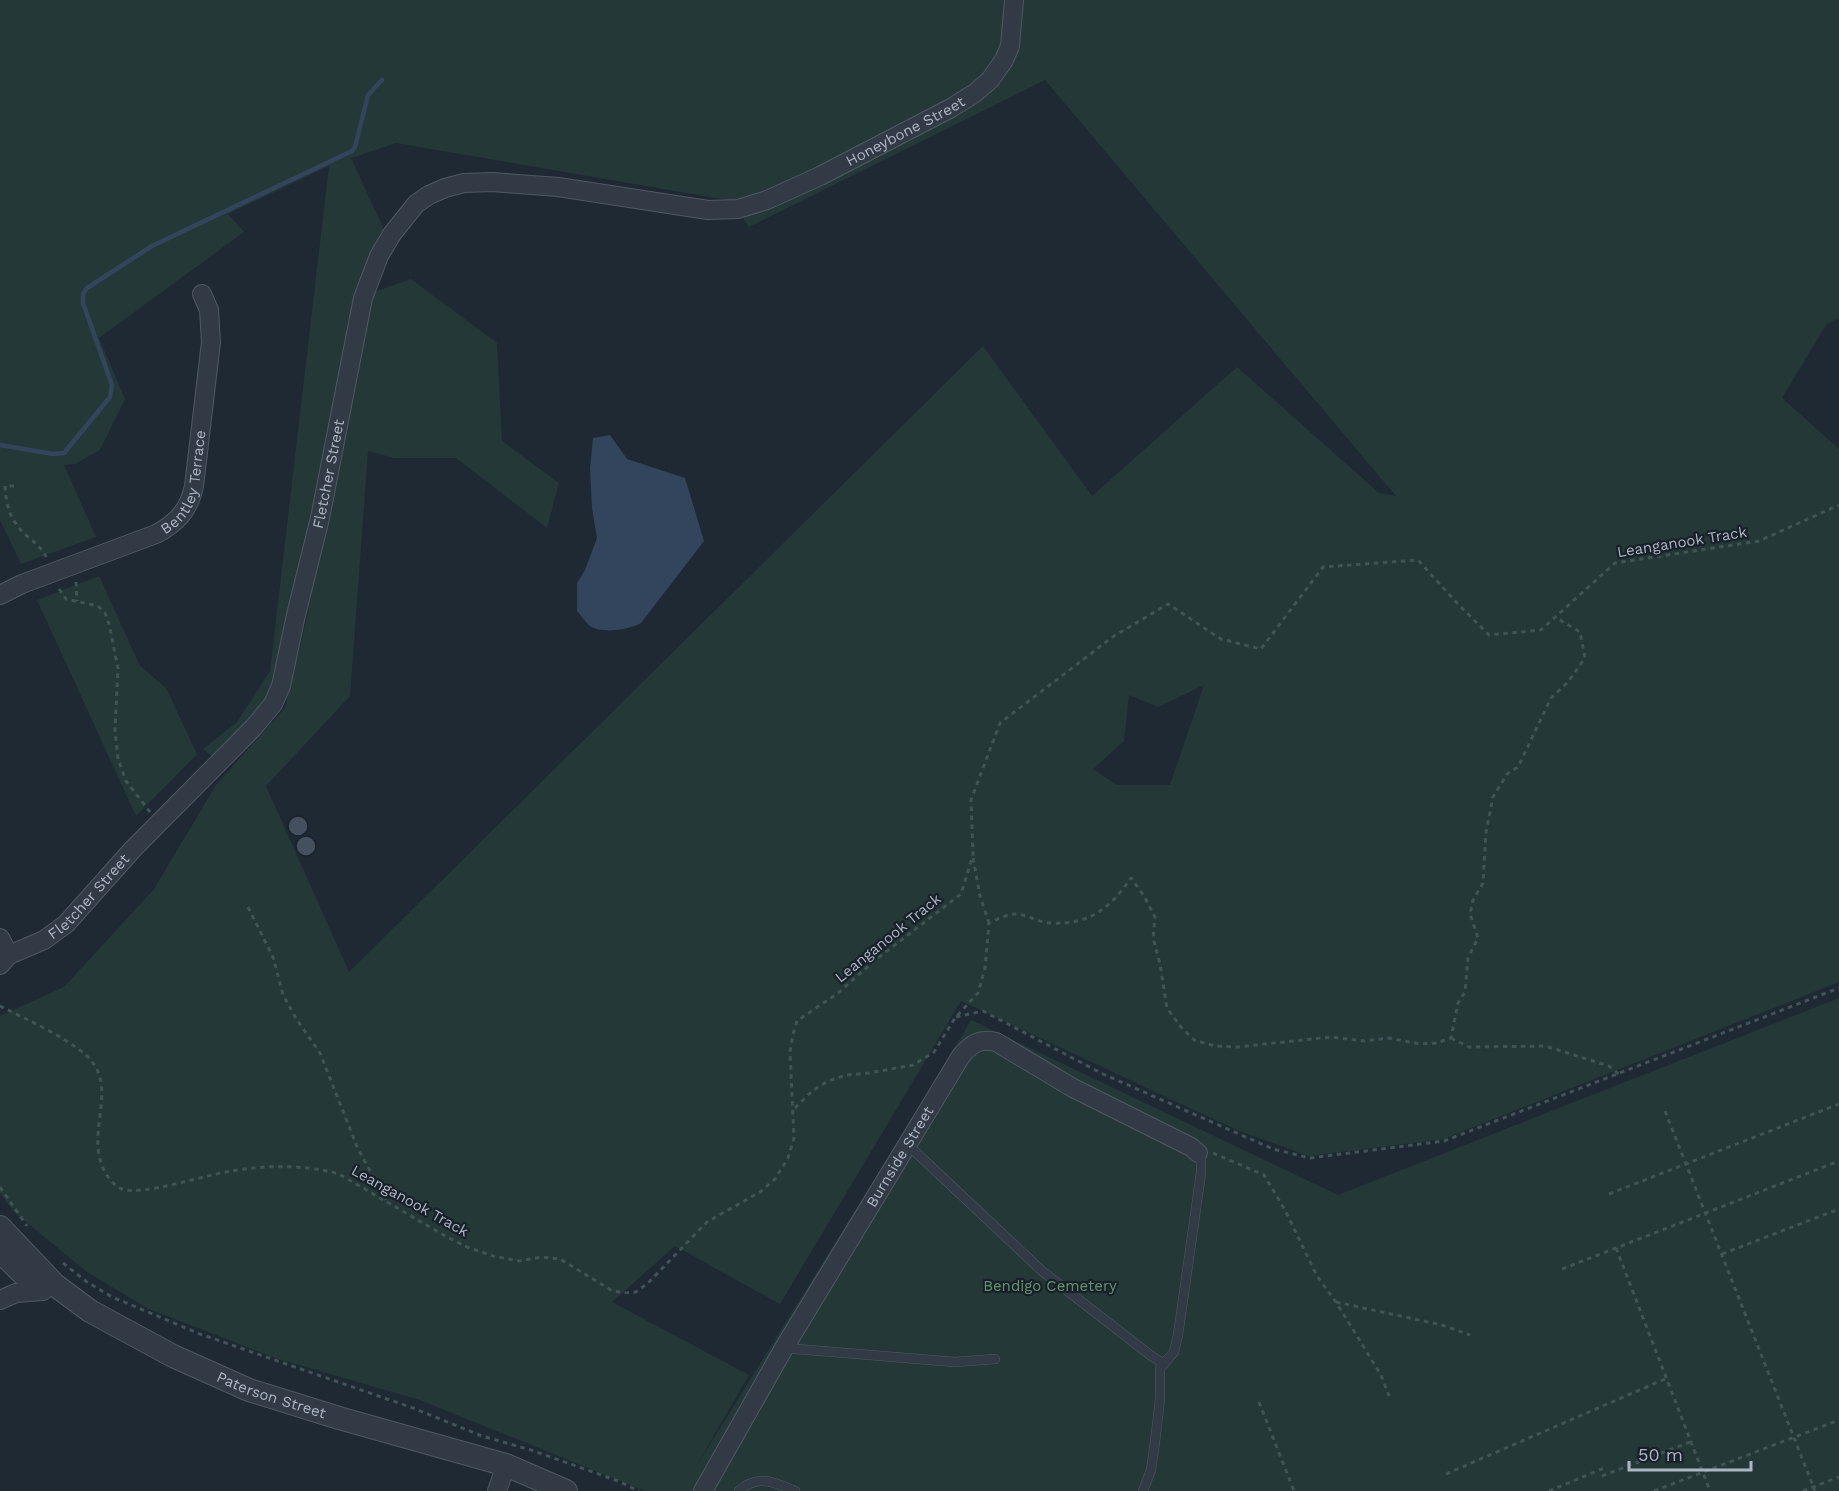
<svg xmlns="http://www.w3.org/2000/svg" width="1839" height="1491" font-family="'Work Sans',sans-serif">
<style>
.green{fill:#243838;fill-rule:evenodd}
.water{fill:#32455c}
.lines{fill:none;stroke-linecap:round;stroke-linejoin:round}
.stream{stroke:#32455c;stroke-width:4.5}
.building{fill:#45505f;stroke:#1a222c;stroke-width:1.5}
.service-casing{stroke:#505864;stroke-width:10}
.minor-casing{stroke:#505864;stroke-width:20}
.tertiary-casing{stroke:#505864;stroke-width:24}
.path{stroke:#405355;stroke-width:3;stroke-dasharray:4.5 4.5;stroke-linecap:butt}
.service{stroke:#323b45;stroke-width:9}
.minor{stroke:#323b45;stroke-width:18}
.tertiary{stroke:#323b45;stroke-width:22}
.labels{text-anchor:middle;stroke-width:4.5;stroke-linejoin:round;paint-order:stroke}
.street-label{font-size:15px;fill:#acb5c3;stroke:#182029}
.park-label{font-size:15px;fill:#65926e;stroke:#182029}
</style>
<rect width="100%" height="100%" fill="#1f2934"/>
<!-- green -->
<g class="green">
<path d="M0,0H1839V318L1826,325L1782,398L1839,449V982L1443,1139L1309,1156L1239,1131L961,1001L780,1304L675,1246L612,1302L749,1375L694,1470L920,1106L971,1020L1338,1195L1839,998V1491H645L420,1400L275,1358L149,1309L87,1272L14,1212L0,1193V1016L64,987L154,889L216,785L285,708L306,622L371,293L411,279L497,343L502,441L559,483L547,528L456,458H394L368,451L350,696L266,786L349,972L983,346L1092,496L1237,367L1379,493L1396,496L1045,80L749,227L733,201L396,143L351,158L385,232L277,681L264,710L212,756L203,749L237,722L270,671L329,166L228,214L244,232L99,338L125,399L100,450L75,464L64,465L96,537L21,564L0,520ZM1204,685L1170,785H1117L1093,769L1124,741L1129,695L1158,707Z"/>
<polygon points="99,576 140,666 166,688 197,754 136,816 37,600"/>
</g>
<!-- water -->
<path class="water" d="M610,435L627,459L685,478L704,541L641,623C629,630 602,634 590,626C585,622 581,615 577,611V583L585,570L597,538L592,508L590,469L593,438Z"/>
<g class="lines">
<!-- stream -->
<polyline class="stream" points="0,445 53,454 64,453 110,397 112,385 83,303 83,294 87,288 152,246 352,151 355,147 368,95 382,80"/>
</g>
<!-- building -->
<g class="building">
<circle cx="298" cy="826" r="10"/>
<circle cx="306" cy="846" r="10"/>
</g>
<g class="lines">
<defs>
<g id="service">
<polyline points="907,1144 1042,1271 1150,1355 1164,1364"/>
<polyline points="784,1348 955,1362 995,1359"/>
<path d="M739,1491C757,1474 775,1482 795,1491"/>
<polyline points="1143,1491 1151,1470 1155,1442 1160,1399 1160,1368 1174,1352 1178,1335 1201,1173 1201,1162 1198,1153"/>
</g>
<g id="minor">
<path id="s1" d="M0,595L22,584L156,534C177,523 189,510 194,486L211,342L209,310L202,294"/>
<polyline points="0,938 9,955"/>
<path id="s2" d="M0,965L9,955L44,940L66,924L133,849L254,727L273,704L281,686L296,615L320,518L363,298L379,256L392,234L416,204L429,195L445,188L464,183L492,182L558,187L708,210L738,209L767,200L820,176L951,108L975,93L990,80L1004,60L1010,46L1014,0"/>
<polyline points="0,1300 16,1293 43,1291"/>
<polyline points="497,1491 506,1465"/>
<path id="s3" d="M703,1491L784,1348L961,1056C971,1044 980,1038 996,1042L1073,1088L1191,1147L1198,1153"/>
</g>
<g id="tertiary">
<path id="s4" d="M0,1227L55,1285L90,1311L173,1356L249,1390L339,1418L506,1465L566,1491"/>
<polyline points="0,1251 28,1279"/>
</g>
</defs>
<!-- service casing -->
<use href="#service" class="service-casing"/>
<!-- minor casing -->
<use href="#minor" class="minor-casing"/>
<!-- tertiary casing -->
<use href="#tertiary" class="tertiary-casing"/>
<!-- path -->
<g class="path">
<path d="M14,486H5C6,507 11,522 27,536C35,543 42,548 46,557"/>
<polyline points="76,582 77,601"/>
<polyline points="59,589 66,599 98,606 105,613 109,624 118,668 115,730 118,759 126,781 150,812"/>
<polyline points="973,858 980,896 989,923"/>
<polyline points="248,907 273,957 283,995 297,1020 320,1053 358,1149 386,1200"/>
<path d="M0,1006C23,1018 80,1043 93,1063C116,1095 84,1136 106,1174C110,1180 115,1186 122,1189C142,1196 202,1176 226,1172C262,1165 303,1164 339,1174L447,1237L467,1247L493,1256L519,1261L542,1257L560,1259L611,1290L623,1293L636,1292L648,1283L707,1222L760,1192L775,1179L788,1158L794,1138L790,1052L793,1034L797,1021L838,993L873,962L961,894L973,855L971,800L1000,723L1114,636L1168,604L1221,639L1261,649L1323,567L1418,560L1457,603L1489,635L1541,630L1615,563L1759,541L1839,505"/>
<polyline points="956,1017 983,1011 1103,1074 1273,1149 1310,1158 1444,1141 1839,988"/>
<polyline points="1451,1038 1469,1047 1545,1046 1609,1066 1620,1075"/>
<path d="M795,1108L812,1091L828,1081L847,1075L869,1073L913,1065L934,1052L955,1018L978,993L985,968L989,923C996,920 1007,914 1015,914C1027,914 1039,923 1051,923C1090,925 1110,908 1131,878L1144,896L1155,917L1153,938L1160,964L1167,1008L1181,1027L1194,1040L1215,1046L1237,1047L1331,1037L1364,1041L1389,1038L1420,1044L1436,1043L1451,1038L1458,1003L1465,992L1468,958L1478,938L1470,914L1473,900L1483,883L1486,832L1493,797L1507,774L1518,767L1551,698L1568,682L1585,658L1580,632L1555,617"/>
<polyline points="1665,1111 1815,1491"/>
<polyline points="1213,1153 1264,1175 1285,1210 1317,1276 1336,1302 1381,1375 1389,1396"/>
<polyline points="0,1187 27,1226"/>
<polyline points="1609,1194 1839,1104"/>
<polyline points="1616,1248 1710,1491"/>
<polyline points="1722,1254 1839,1209"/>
<polyline points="63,1263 87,1282 112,1297 200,1334 413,1408 482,1436 531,1450 618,1481 639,1491"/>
<polyline points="1562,1269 1839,1161"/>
<polyline points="1336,1302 1442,1325 1470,1335"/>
<polyline points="1259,1402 1294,1491"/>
<polyline points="1446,1474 1665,1379"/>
<polyline points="1602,1476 1690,1442"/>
<polyline points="1549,1491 1604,1468"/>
<polyline points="1654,1491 1839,1420"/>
<polyline points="1803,1491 1839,1477"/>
</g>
<!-- service -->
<use href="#service" class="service"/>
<!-- minor -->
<use href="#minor" class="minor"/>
<!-- tertiary -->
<use href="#tertiary" class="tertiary"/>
</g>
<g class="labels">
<!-- street labels -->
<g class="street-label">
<text dy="5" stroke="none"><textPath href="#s2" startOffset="1420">Honeybone Street</textPath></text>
<text dy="5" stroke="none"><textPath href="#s2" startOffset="618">Fletcher Street</textPath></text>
<text dy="5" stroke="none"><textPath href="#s1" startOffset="231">Bentley Terrace</textPath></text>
<text transform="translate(1682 542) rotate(-9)" y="5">Leanganook Track</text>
<text dy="5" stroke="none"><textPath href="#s2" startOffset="114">Fletcher Street</textPath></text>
<text transform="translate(888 938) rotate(-39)" y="5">Leanganook Track</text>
<text dy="5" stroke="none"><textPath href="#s3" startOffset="388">Burnside Street</textPath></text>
<text transform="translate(410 1201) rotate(29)" y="5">Leanganook Track</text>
<text dy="5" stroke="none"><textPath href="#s4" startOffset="324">Paterson Street</textPath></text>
</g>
<!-- park labels -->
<g class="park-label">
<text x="1050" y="1291">Bendigo Cemetery</text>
</g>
</g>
<!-- scale -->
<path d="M1629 1461v9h122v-9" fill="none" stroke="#acb5c3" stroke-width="3"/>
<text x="1638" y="1461" font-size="18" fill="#acb5c3" stroke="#182029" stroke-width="4.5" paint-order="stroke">50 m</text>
</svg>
